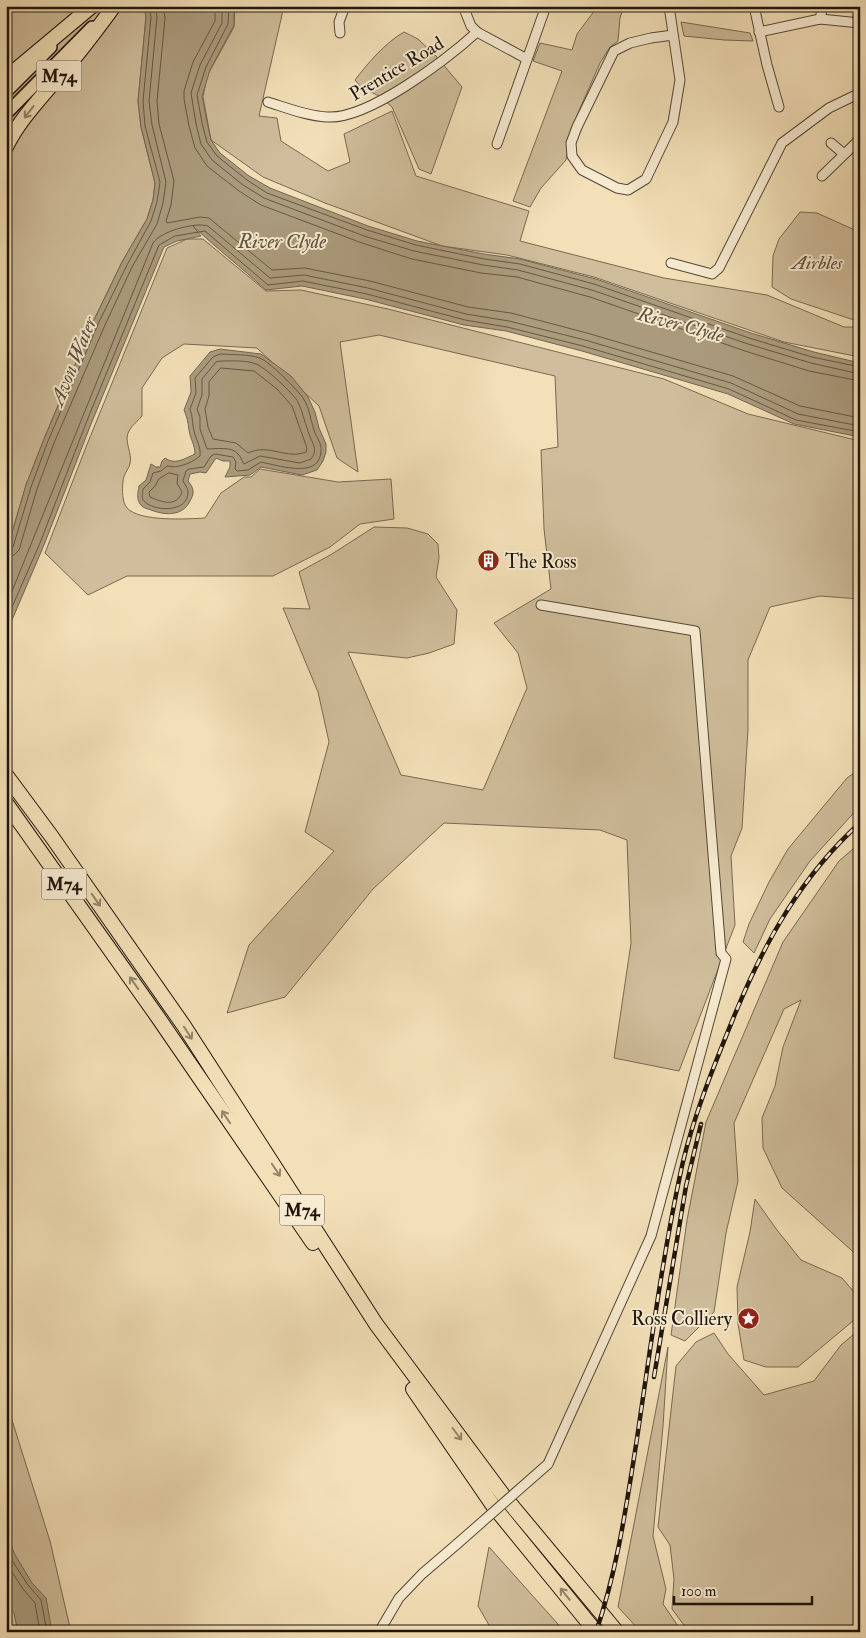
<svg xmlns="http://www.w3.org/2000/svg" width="866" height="1638" font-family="'IM FELL Double Pica',serif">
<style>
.green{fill:#cfbd9b;stroke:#776953}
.water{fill:#ab9b7d;stroke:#73654f}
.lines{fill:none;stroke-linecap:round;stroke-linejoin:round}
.shore{stroke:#655844;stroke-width:1}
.minor-casing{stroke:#544836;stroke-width:11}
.major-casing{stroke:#1f150b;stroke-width:14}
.highway-casing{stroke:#1f150b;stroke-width:16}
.minor{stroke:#f7ebd1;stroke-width:9}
.major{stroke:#f3e0b8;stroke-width:11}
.highway{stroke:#f3e0b8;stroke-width:14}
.rail-casing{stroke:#1f150b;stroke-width:4.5}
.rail{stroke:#f7ebd1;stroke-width:2.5;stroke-dasharray:8;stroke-linecap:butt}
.minor-bridge-casing{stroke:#544836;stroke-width:11;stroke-linecap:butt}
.minor-bridge{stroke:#f7ebd1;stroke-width:9}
.oneway{stroke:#94856a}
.labels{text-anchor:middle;stroke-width:4;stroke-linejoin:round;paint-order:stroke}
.shield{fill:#f7ebd1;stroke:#605546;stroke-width:1}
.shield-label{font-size:18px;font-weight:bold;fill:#1f150b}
.street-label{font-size:19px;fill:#1f150b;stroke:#f7ebd1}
.park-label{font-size:19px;font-style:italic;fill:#5d503d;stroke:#f7ebd1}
.poi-label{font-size:19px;fill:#1f150b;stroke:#f7ebd1;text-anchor:start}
.water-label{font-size:20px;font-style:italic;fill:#5e513e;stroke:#f7ebd1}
</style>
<rect width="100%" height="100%" fill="#f3e0b8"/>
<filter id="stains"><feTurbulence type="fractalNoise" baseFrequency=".004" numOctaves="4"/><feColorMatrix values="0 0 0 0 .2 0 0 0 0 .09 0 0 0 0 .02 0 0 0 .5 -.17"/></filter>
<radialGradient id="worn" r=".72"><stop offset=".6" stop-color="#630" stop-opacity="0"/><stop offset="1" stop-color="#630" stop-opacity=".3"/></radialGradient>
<!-- green -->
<g class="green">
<polygon points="6,6 144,6 146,17 138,101 141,127 155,183 153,200 147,219 122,262 94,320 44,439 26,485 6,553"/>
<polygon points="235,6 284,6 259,116 277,118 281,141 328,171 350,162 344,134 392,111 416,176 529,211 520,241 664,278 767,295 844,327 860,327 860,357 784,342 594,277 507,255 442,246 325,203 263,177 211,140 203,97 207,76 234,27"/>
<polygon points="598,6 624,6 620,18 618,41 610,47 600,63 571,129 566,160 541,188 530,207 513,201 562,71 533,61 540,43 572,50 577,34"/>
<polygon points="681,22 750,33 753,41 724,40 684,36"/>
<path d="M404,32L418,39L436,56L462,87L431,174L419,169L392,107L379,96L361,87L355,80C368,63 385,43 404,32Z"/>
<polygon points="800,212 817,213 857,231 860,227 860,322 791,299 772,287 773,256 779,239"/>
<path d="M187,239H203L266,291L301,290L388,309L664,379L748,414L860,441V599L820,596L770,607L748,660V729L742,828L731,856L735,925L679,1071L614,1058L631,943L627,840L600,830L444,823L373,889L285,997L227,1013L249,945L334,851L305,832L329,742L318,692L283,608L310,609L299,572L332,554L374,527L407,528L428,534L438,544L439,558L436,577L457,610L454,644L429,653L407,658L348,652L401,775L483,790L527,688L518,653L494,623L551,589L544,529L541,450L558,447L555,376L379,335L340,342L358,472L337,458L319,406L257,348L184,344L162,358L142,388V416C138,421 132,425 129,431C123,441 133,453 130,464C128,470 123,475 123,482C122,489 122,502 127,508C140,522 187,519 205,518L221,493L244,477H251L260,469L338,482L391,479L394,519L360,524L330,547L273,576H127L88,595L45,553L86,447L167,248Z"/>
<polygon points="860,769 860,806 810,861 770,919 754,953 743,942 749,924 769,882 788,849 847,778"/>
<polygon points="860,843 860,1258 782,1188 763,1148 762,1118 775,1086 783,1047 801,1000 784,1009 734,1123 738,1181 726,1233 714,1312 685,1341 671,1335 687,1220 706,1122 783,942 839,861"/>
<polygon points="755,1199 777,1230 801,1260 842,1278 860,1299 860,1315 798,1367 766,1367 744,1360 738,1324 737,1287 750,1232"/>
<polygon points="860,1329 860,1632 689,1632 672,1609 674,1579 670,1545 658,1527 676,1366 696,1342 714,1333 728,1354 764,1395 814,1381 841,1345"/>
<polygon points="668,1347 663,1426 653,1536 666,1589 663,1604 682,1632 641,1632 618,1607"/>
<polygon points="6,1401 50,1541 71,1632 6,1632"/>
<polygon points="489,1547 565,1632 493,1632 478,1606"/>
</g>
<!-- water -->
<g class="water">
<path d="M144,6H234V25L210,70L202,96L207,122L211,140L220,153L249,176L270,188L368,226L417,241L484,254L520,259L596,279L751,333L814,352L860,363V437L794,424L728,394L582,351L506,331L464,325L365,299L302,286L266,290C242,268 216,248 193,226L201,236L177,241L164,247L91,424L44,545L6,634V553L26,485L44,439L94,320L122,262L147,219L153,200L155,183L141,127L138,101L146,17Z"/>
<path d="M220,349L261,354L291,376L308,397L315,412L319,428L326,444V452L323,461L317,470L302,475L261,467L250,475L225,477L230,467V461H223L216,458L206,473L200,472L190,474L188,481C193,487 195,492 191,499C184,516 167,516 151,510C148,509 143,508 141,505C136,500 138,492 139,486L146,480L151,464L156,467H160L162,461L165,458C175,465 184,459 195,454C195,445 190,438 189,430C188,422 187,417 184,410L191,392L190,376L210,352Z"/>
<polygon points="6,1530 14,1553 32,1583 46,1598 52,1632 18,1632 14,1613 6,1601"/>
</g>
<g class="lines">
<!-- shore -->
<g class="shore">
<polyline points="163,6 165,18 157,101 159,124 174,181 171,205 166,221 167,223 200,217 209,218 272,270 305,268 370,281 468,307 511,313 587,333 733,376 800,406 860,418"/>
<polyline points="215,6 215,21 193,62 184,91 184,99 189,126 195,148 207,166 239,191 261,205 362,243 412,259 481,273 517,277 590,297 745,351 809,371 860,381"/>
<polyline points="222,6 222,23 200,65 191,93 196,124 201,144 212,160 243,185 264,198 364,236 414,251 483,265 518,270 592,290 748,344 811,363 860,374"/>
<polyline points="229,6 228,24 206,67 197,95 202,123 207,142 217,156 247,180 267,193 367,230 416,245 484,259 520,264 594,284 749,338 812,357 860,367"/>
<path d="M221,354C233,355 248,354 260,358C272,364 291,384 300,394C309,404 310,418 314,430C316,437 322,443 321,451C321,456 318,463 314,465C302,473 275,465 261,462L248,470L237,471L235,469L236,462L233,457L215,454L211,456L204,467L189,469L186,471L183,481C185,485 188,488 188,492C188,514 152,511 144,501C141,498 143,493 143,489L150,482L153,473L161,471L167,466C177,469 192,463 200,456C201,446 196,440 194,431C192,423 193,417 190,409L196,393L195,378L213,357Z"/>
<path d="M222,361C232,361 246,360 256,364C265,367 294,394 298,402C303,412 304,421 308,431C311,442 319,449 311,459L300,463L260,456L244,464C242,461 241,457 238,454C232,446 215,449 207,449L200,429V417L197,409L202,395V379L216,362Z"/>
<path d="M221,368L254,371L277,389L292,406L307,448L306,452C287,460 269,443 248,453L236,443L213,439L208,427L205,409L209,396V382Z"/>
<path d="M169,473L178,475L177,483L182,492C176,508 162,502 150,497L149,492L155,486L159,479Z"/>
<polyline points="6,551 10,550 13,547 31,487 48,441 99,322 127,265 151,221 157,202 160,182 145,126 143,101 151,17 149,6"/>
<polyline points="6,557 14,555 19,550 37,489 54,443 105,325 132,267 157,224 163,203 166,182 152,125 149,101 157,17 155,6"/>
<path d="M6,606L153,243C161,231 195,222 208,226L270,278L304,275L368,288L466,314L509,321L585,340L731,383L798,414L860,426"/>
<polyline points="6,621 40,543 86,423 159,245 175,236 205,231 268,285 303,281 367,294 465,320 507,327 583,346 729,389 796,420 860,432"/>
<polyline points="6,1547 9,1556 28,1585 41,1600 47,1632"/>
<polyline points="6,1563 23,1589 35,1603 40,1632"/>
</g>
<defs>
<g id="minor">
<polyline points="463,6 471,26 477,32 527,59"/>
<polyline points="669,6 680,80 673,122 646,179 628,190 617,188 582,170 572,156 571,143 577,127 614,51 630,43 651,38 673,35"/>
<polyline points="754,6 767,65 779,107"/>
<polyline points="820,19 823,6"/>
<polyline points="759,32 820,19 860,23"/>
<polyline points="340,33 339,22 345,6"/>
<path d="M268,102C287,108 307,116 327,117C368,120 447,59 477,32"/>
<polyline points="831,143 844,154"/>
<polyline points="497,144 546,6"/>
<polyline points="822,176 860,139"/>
<polyline points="671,263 712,274 719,268 782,143 829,108 860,93"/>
<polyline points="541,605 695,631 721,953 726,959 651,1236 548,1464"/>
<polyline points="379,1632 399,1598 422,1574 457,1544"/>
</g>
<g id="major">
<polyline points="6,92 51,47"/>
<polyline points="6,114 92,27"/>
</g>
<g id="highway">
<polyline points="6,78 92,6"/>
<path d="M6,147C20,118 44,95 64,70C82,50 98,28 114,6"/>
<polyline points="6,775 52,837 184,1026 376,1324 503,1495 617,1632"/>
<polyline points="6,803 157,1016 313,1243"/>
<polyline points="413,1389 494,1507 596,1632"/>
</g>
</defs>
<!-- minor casing -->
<use href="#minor" class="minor-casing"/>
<!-- major casing -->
<use href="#major" class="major-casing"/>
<!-- highway casing -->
<use href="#highway" class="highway-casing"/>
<!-- minor -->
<use href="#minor" class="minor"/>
<!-- major -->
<use href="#major" class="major"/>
<!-- highway -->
<use href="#highway" class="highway"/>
<defs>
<g id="rail">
<polyline points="654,1377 686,1186 701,1124"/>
<path d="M596,1632C617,1571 626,1508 636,1445C650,1352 662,1258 682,1166C694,1114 715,1063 735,1014C764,943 802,875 860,823"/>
</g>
</defs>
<!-- rail casing -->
<use href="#rail" class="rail-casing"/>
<!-- rail -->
<use href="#rail" class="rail"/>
<defs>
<polyline id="minor-bridge" points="457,1544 548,1464"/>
</defs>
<!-- minor-bridge casing -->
<use href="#minor-bridge" class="minor-bridge-casing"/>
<!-- minor-bridge -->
<use href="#minor-bridge" class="minor-bridge"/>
</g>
<!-- one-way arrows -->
<defs><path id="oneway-shaft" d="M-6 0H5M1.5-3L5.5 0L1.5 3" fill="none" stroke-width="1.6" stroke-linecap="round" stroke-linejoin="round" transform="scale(1.25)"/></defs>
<g class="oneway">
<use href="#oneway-shaft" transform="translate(29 112) rotate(128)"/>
<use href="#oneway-shaft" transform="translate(96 900) rotate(55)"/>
<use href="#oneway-shaft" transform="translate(134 983) rotate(-125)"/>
<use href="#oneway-shaft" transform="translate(188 1033) rotate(57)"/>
<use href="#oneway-shaft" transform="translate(226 1117) rotate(-124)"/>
<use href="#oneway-shaft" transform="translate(276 1170) rotate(57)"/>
<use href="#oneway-shaft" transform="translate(457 1434) rotate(53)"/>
<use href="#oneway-shaft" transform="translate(565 1594) rotate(-129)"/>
</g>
<!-- icons -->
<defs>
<symbol id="building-disc" viewBox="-11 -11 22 22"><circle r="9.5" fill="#8f2418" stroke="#f7ebd1"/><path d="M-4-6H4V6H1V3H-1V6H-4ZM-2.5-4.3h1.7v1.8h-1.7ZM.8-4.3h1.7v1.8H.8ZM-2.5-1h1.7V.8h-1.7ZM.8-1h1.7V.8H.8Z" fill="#fff"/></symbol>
<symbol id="sight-disc" viewBox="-11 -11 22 22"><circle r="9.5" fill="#8f2418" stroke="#f7ebd1"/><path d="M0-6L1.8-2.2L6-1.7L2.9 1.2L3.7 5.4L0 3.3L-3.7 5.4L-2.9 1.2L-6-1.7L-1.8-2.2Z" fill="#fff"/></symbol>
</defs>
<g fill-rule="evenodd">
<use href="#building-disc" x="476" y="548" width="25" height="25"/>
<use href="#sight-disc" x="736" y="1306" width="25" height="25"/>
</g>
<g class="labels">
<!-- shield labels -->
<g class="shield">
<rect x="36.5" y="60.5" width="45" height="31" rx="4"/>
<rect x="41.5" y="868.5" width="45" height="31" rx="4"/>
<rect x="279.5" y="1194.5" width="45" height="31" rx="4"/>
</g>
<g class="shield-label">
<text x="59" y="82">M74</text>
<text x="64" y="890">M74</text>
<text x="302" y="1216">M74</text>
</g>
<!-- street labels -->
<g class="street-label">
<text transform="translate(396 68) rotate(-31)" y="7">Prentice Road</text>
</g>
<!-- park labels -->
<g class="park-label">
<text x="817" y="269">Airbles</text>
</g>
<!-- poi labels -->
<g class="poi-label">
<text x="505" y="568">The Ross</text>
<text x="732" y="1325" text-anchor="end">Ross Colliery</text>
</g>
<!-- water labels -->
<g class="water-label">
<text x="282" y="248">River Clyde</text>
<text transform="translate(681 324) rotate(15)" y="7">River Clyde</text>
<text transform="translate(73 361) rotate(-68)" y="7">Avon Water</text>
</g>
</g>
<!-- margin -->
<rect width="866" height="1638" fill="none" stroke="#f3e0b8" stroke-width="25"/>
<rect x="8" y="8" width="851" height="1623" fill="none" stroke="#1f150b" stroke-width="2.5"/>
<rect x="12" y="12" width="841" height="1613" fill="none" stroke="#1f150b"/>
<!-- scale -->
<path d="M674 1596v8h138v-8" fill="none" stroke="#1f150b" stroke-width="2.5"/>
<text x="681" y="1596" font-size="15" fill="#1f150b" stroke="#f7ebd1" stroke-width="4" paint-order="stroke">100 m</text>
<rect width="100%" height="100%" filter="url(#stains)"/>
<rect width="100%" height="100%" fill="url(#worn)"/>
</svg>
